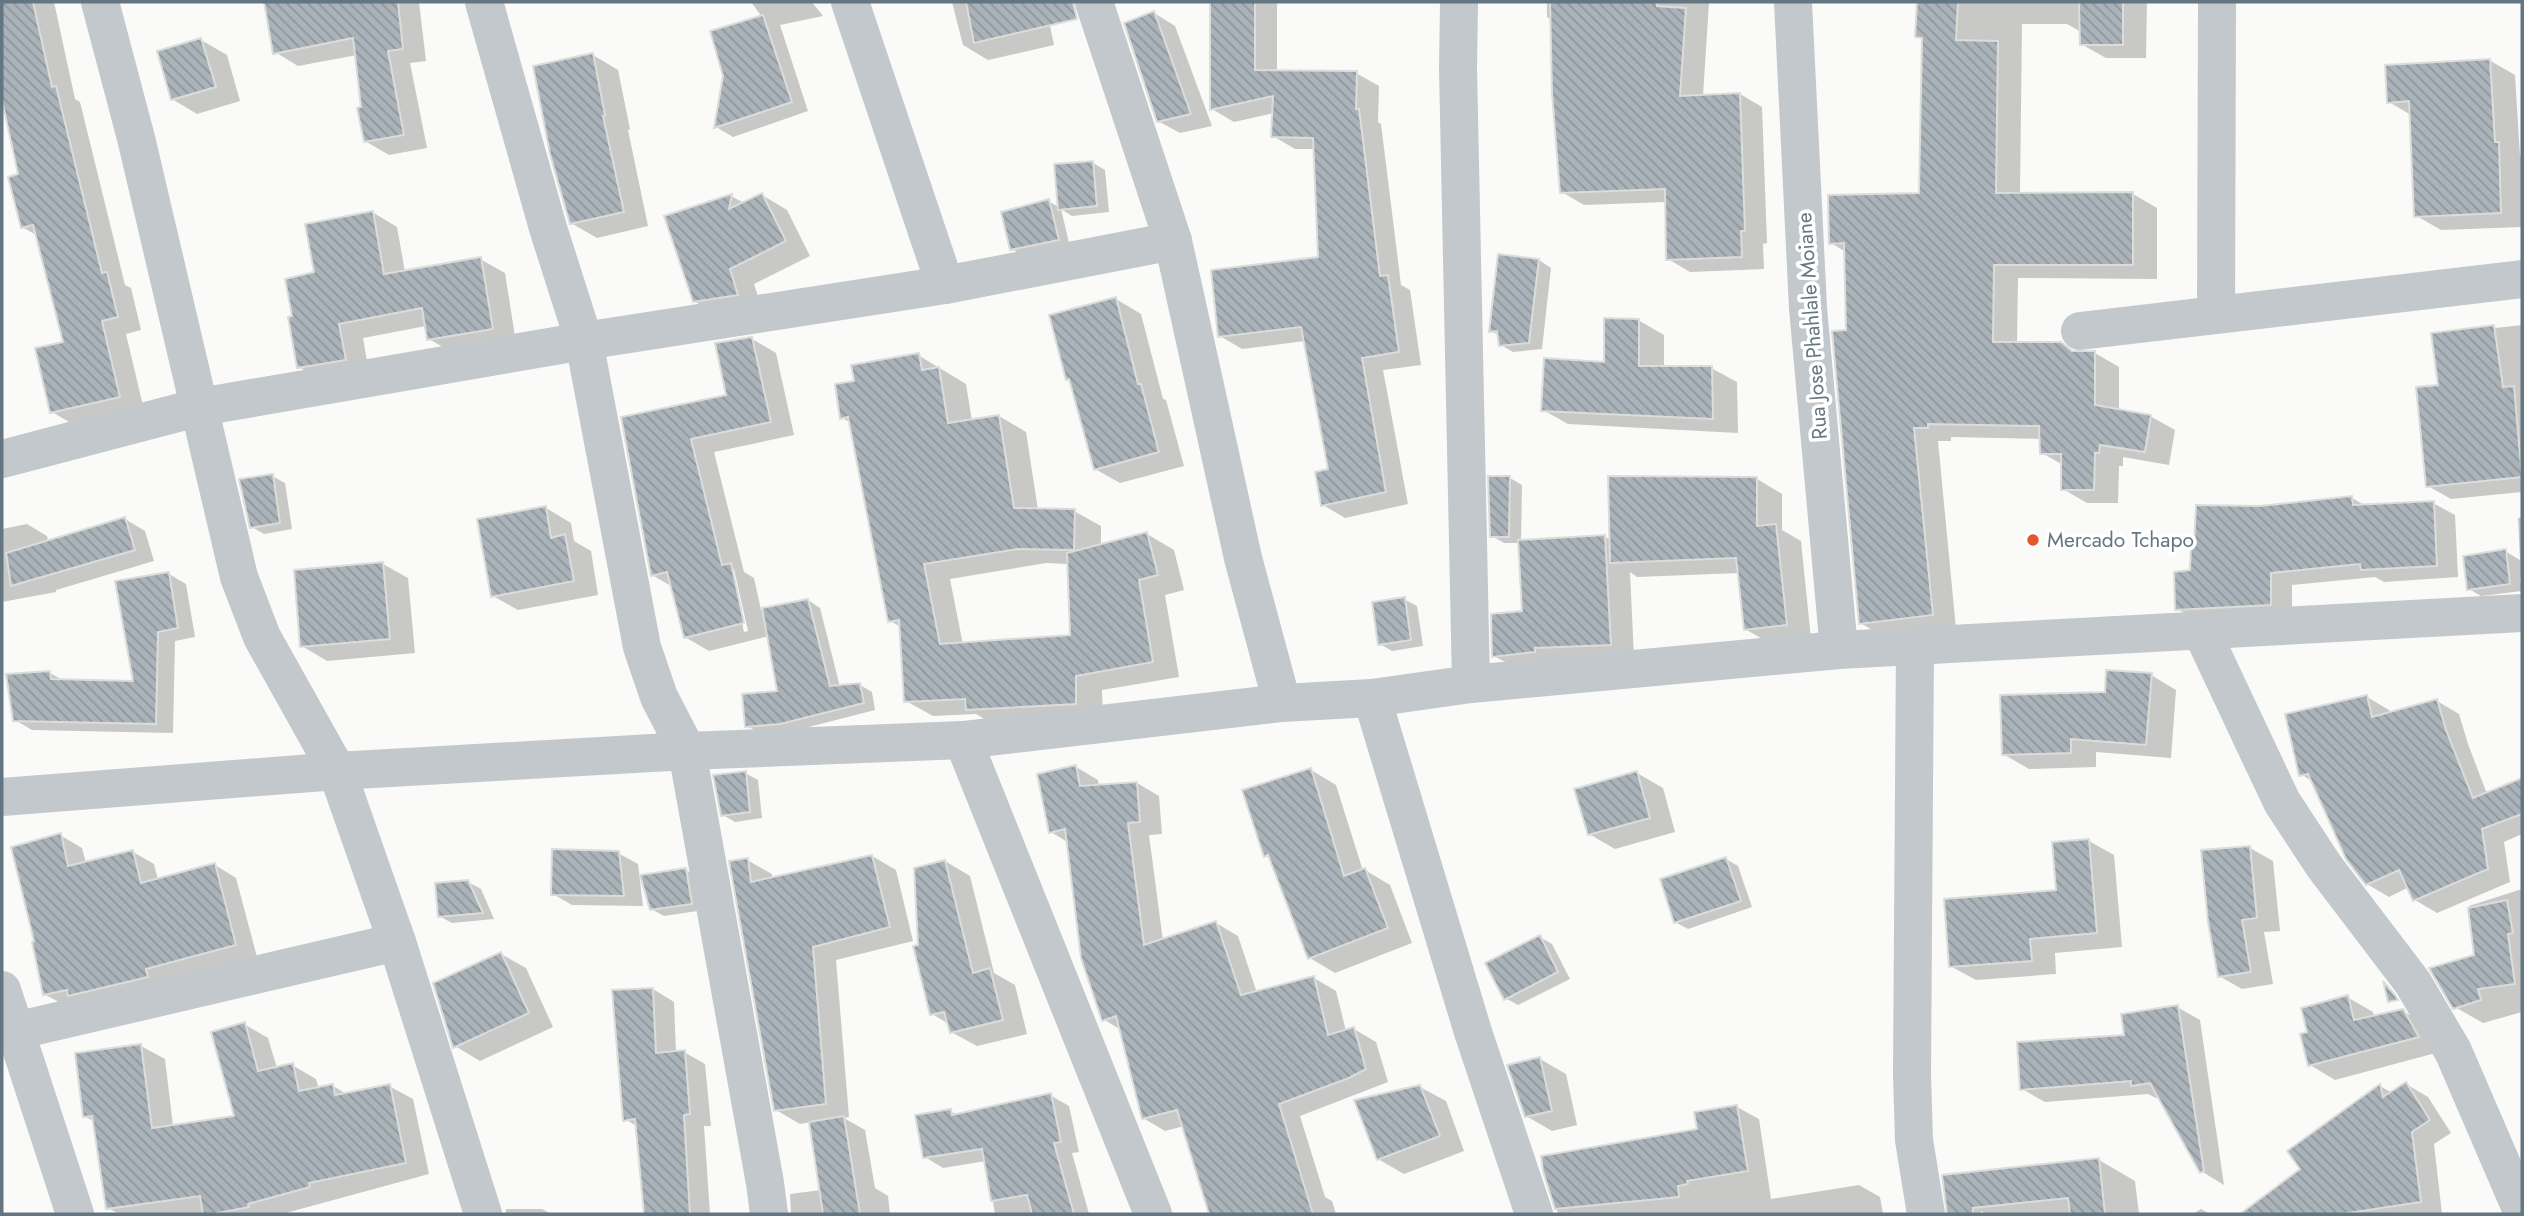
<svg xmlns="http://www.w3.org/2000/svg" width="2524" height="1216" font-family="Jost,sans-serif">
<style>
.shadow{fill:#0003;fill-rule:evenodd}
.building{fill:url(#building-back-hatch);stroke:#dcdcda;stroke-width:2}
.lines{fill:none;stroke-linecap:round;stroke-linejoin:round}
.minor{stroke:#c3c8cc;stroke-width:38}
.poi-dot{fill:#e4572e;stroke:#fff;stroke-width:2.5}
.labels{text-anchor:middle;stroke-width:7;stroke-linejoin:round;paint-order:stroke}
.street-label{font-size:21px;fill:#657683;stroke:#fff}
.poi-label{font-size:21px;fill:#657683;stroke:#fff;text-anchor:start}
</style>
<defs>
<pattern id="building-back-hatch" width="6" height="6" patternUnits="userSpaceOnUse" patternTransform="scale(1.75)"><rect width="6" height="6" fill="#aab3b9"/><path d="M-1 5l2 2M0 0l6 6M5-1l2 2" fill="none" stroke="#8e969c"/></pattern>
</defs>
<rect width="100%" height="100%" fill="#fafaf8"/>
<!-- shadow -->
<g class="shadow">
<polygon points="2,2 54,2 75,99 80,102 125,285 131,288 141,330 126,334 144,410 76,426 52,412 65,343 38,236 22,227 20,176 2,92"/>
<polygon points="266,2 419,2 426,61 410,63 427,148 389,155 365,141 357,55 298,66 275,52"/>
<polygon points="751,2 812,2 823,16 780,25 808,111 733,137 716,127 725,76 762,17"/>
<polygon points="952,2 1045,2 1054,45 988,60 963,45"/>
<polygon points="1212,2 1277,2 1277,72 1356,73 1379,86 1378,122 1381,124 1401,285 1410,290 1421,365 1383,370 1408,504 1345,518 1323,505 1330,471 1305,341 1242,349 1220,336 1320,258 1315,149 1295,149 1273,136 1274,113 1234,122 1212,109"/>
<polygon points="1547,2 1709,2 1703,96 1740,94 1762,107 1767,243 1763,244 1764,269 1690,272 1668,259 1667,202 1584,205 1562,192 1552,20 1547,17"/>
<polygon points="1919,2 2147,2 2146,58 2106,58 2081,44 2081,32 2067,24 2022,24 2020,194 2133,194 2157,208 2157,279 2018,278 2017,344 2061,344 2077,353 2095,353 2119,367 2119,411 2150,416 2175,430 2169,465 2123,457 2123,466 2119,466 2118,503 2087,503 2063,489 2063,465 2042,453 2041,439 1951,437 1951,441 1938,441 1956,629 1885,637 1860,623 1846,252 1831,243 1921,195 1924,40 1917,36"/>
<polygon points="1154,13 1175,26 1212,126 1180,133 1158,121"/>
<polygon points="201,40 227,55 240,101 197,114 172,99"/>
<polygon points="593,55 618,70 630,129 628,130 648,226 597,238 571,223"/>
<polygon points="2489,60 2515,75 2520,156 2522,157 2522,227 2441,230 2415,215 2411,115 2389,102"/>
<polygon points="1093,163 1105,170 1109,212 1072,216 1061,209 1070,247 1024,256 1012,249 1048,201 1060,208"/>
<polygon points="762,195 787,210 810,256 754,284 762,309 720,316 694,301 731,196 744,203"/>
<polygon points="372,212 397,227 405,272 480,259 505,273 516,343 453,353 429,339 426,326 363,338 369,373 323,381 299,367 294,318 316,274"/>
<polygon points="1539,260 1551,268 1542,349 1513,352 1501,345 1500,336 1491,331"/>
<polygon points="1116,299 1141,314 1163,399 1166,400 1184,466 1120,483 1095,469 1072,381 1067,379"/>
<polygon points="1638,320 1664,335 1664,368 1711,368 1737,382 1738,433 1568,424 1543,410 1605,364"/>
<polygon points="2522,325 2522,492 2451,499 2428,486 2440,386 2433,335"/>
<path d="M752,339L776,353L794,435L714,452L744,572L754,578L761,610L808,600L820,608L840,687L860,685L872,692L875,710L793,731L760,733L747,726L779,692L769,636L709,651L685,637L673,587L652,575L623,418L728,397ZM731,569H734L748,631L744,632Z"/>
<path d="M918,355L966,384L972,421L999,416L1026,432L1038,510L1074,511L1101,526V546L1147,534L1174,550L1184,590L1165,595L1179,677L1102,690L1103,718L995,725L976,714L933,716L906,701L901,627L890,621L851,423L842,418L856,382ZM1046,563L1069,564L1072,637L963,645L950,579Z"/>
<polygon points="272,476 285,483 292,529 264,534 252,527"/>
<polygon points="1510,478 1522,485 1521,541 1605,537 1612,541 1757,479 1782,494 1782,530 1801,541 1811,639 1771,644 1745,629 1739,573 1637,577 1630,572 1634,658 1518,669 1494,656 1524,613 1520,543 1504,543 1492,536"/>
<polygon points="2352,498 2366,506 2433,503 2455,515 2458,577 2384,582 2375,577 2292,585 2292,616 2199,621 2177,609 2192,572 2260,507"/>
<polygon points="546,508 571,523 574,541 591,551 598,595 518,610 493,596"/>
<polygon points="2522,517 2522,578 2520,577 2522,591 2481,596 2469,589 2505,551 2520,560 2518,518"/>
<polygon points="125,519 145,531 154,561 56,590 56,592 2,602 2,529 27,524 47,536 48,542"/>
<polygon points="383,564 408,578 415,653 327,661 302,646"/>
<polygon points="169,574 186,584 195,637 175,641 173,733 32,730 15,720 50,673 64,681 136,683"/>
<polygon points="1404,599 1417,606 1423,646 1392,651 1380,644"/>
<polygon points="2151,675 2176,690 2171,758 2096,752 2096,767 2029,769 2003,754 2106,694"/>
<polygon points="2367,697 2389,710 2390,714 2437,701 2459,714 2468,744 2487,794 2522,780 2522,834 2504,842 2510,882 2437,913 2415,900 2409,887 2389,897 2367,884 2313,782 2301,774"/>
<polygon points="1076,767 1098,780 1099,787 1137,783 1159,796 1162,834 1149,835 1163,941 1216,923 1238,936 1257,993 1314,978 1336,991 1346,1031 1354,1029 1376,1042 1388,1082 1300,1116 1325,1197 1332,1201 1336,1214 1210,1214 1184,1126 1165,1131 1143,1118 1121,1030 1103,1019 1069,843 1051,832"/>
<polygon points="1311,770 1336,785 1363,871 1365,870 1390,885 1412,943 1335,973 1310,958 1272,859 1265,856"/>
<polygon points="745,773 758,780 762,818 735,822 723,815"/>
<polygon points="1637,773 1663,788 1675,832 1615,849 1589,834"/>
<polygon points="60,835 82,848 86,863 133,852 154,864 158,880 215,865 236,878 257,957 66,1006 44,994"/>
<polygon points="2089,841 2114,855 2122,947 2055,953 2056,974 1976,980 1950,966 2058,891"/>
<polygon points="2250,848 2273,861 2280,931 2264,932 2273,984 2242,989 2219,976"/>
<polygon points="618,853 638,864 643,906 572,905 553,894"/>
<polygon points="872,856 896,870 913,941 836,960 849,1117 844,1118 865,1130 875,1188 888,1196 890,1214 791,1214 790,1194 821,1190 811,1122 800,1124 776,1110 747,860 772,874 772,879"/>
<polygon points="1726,859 1738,866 1752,907 1688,929 1675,922"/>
<polygon points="945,861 970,876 994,973 1015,985 1027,1034 977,1046 951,1032 949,1024 932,1014 920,946"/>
<polygon points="686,870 698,877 704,910 664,916 651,909"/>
<polygon points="468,882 481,889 494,919 452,923 439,916"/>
<polygon points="2522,889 2522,1012 2483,1023 2455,1007 2476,956 2469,906"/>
<polygon points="1540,937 1552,944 1570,979 1518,1005 1505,998"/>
<polygon points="501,954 526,968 553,1027 480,1061 455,1046"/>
<polygon points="653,989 674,1002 676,1053 684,1052 705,1064 711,1126 704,1126 710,1214 646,1214 638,1127 625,1119"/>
<polygon points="2347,997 2373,1012 2374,1018 2403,1011 2428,1026 2443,1051 2335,1080 2310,1065 2310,1033"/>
<polygon points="2177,1007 2200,1020 2224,1185 2201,1171 2160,1098 2156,1098 2148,1094 2045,1102 2022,1089 2126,1036"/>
<polygon points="244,1024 268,1038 277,1068 292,1065 316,1079 319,1089 333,1086 347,1094 389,1086 413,1099 429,1174 282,1214 119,1214 108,1208 95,1122 84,1116 141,1046 165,1059 173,1126 236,1117"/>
<polygon points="1540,1059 1566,1074 1577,1125 1552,1131 1526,1116"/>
<polygon points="2406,1084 2428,1097 2451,1133 2434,1144 2442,1214 2260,1214 2254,1206 2302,1170 2380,1086 2392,1093"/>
<polygon points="1420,1087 1446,1101 1464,1151 1404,1174 1378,1159"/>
<polygon points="1050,1095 1069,1106 1079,1152 1072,1153 1089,1214 995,1214 986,1161 943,1168 925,1157 950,1111 958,1115"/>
<polygon points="1737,1107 1759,1119 1771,1199 1859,1185 1880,1197 1883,1214 1559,1214 1556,1208 1698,1131"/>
<polygon points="2099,1160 2135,1181 2139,1214 1987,1214 1981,1211 1981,1214 1949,1214 1949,1211"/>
<polygon points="506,1209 542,1209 551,1214 506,1214"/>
<polygon points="2201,1209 2210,1214 2193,1214"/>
</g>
<!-- building -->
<g class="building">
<polygon points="2,2 33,2 52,87 56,86 102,273 107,272 118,317 102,321 120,397 50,413 35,348 63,342 33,225 21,228 8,177 18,174 2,100"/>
<polygon points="264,2 398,2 403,49 388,51 404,135 364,142 357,108 361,107 353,38 273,54"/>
<polygon points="966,2 1073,2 1077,19 974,43"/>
<polygon points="1210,2 1255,2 1255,70 1357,71 1356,109 1359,109 1380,276 1388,275 1399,352 1362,358 1386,492 1321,506 1315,472 1328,469 1301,327 1218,337 1211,270 1318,257 1313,138 1271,137 1273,96 1210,110"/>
<polygon points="1550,2 1657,2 1657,6 1686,8 1680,96 1740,93 1745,231 1741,231 1742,257 1666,260 1665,189 1560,193 1552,93"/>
<polygon points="1917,2 1958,2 1956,40 1998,41 1996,193 2133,192 2133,265 1994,265 1993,342 2061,342 2072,351 2095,351 2095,405 2151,415 2145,452 2100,445 2099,453 2095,453 2094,490 2061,490 2061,454 2040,454 2039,426 1928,424 1928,428 1914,428 1933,615 1859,624 1832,331 1846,330 1844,243 1829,244 1828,195 1919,193 1922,38 1915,37"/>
<polygon points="2079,2 2123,2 2123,45 2080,45"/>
<polygon points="1154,11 1191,114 1157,122 1124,23"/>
<polygon points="763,15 792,102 714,128 723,76 710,31"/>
<polygon points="201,38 216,87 171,100 157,51"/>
<polygon points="593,53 605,115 603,116 624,212 570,224 550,154 533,66"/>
<polygon points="2490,59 2495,142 2499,142 2501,213 2414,217 2409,101 2387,103 2385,65"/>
<polygon points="1093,161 1097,206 1058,210 1054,164"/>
<polygon points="762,193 786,241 730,269 738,295 693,302 664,216 732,194 729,209"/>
<polygon points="1049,199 1059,240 1010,250 1001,212"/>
<polygon points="373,211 384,274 481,257 493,329 427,340 422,308 339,324 346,360 297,368 288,317 292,316 285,279 314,272 305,224"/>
<polygon points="1498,254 1539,259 1529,343 1499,346 1497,331 1489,332"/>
<polygon points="1116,297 1138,384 1141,384 1159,452 1094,470 1069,379 1066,380 1049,315"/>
<polygon points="1604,318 1639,319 1639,366 1712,366 1713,419 1541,411 1544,358 1604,362"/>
<polygon points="2494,325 2503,387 2514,386 2522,477 2426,487 2416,387 2438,385 2431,333"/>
<polygon points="752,337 771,422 691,439 722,565 731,563 744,623 684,638 667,572 651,576 621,417 726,395 715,343"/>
<polygon points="919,353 922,370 939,367 948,423 999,415 1014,508 1075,509 1074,550 1018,549 924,564 940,644 1070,635 1067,553 1147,532 1158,575 1139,580 1153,662 1076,676 1076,704 966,710 965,699 904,702 899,620 888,622 848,417 840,419 835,384 854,381 851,365"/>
<polygon points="273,474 280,523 250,528 239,479"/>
<polygon points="1488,476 1510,476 1509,537 1490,537"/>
<polygon points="1608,476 1757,477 1757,526 1776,524 1787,625 1744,630 1736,558 1610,563"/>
<polygon points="2352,496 2353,505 2434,501 2437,566 2361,570 2360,564 2271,573 2271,605 2175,610 2174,572 2190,570 2191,544 2194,544 2196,505 2260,506"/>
<polygon points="546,506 551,538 565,534 574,581 491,597 477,519"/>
<polygon points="125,517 135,550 11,586 6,553"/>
<polygon points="1605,535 1611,645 1535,648 1535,652 1492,657 1491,614 1522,611 1518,540"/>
<polygon points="2506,549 2510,584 2467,590 2463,556"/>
<polygon points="383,562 390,639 300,647 294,570"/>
<polygon points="169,572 178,628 158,632 156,724 13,721 6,674 50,671 51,679 133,681 115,581"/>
<polygon points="1405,597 1411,640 1378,645 1372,602"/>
<polygon points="808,599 830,686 860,683 864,703 780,724 745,727 742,694 777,691 762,608"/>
<polygon points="2106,670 2152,673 2146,745 2071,739 2071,753 2002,755 2000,695 2105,692"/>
<polygon points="2367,695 2372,717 2437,699 2446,730 2473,798 2522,778 2522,814 2482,829 2488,869 2413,901 2399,870 2366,885 2346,859 2308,774 2299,776 2285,714"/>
<polygon points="1076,765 1080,786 1137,782 1140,822 1128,823 1144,945 1216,921 1241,995 1314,976 1328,1035 1354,1027 1366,1069 1349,1078 1279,1104 1313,1214 1209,1214 1177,1110 1142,1119 1116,1016 1102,1021 1081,958 1065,829 1049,833 1037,774"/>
<polygon points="1311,768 1344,876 1365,868 1388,928 1308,959 1268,855 1264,857 1242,790"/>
<polygon points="746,771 750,812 721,816 713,775"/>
<polygon points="1637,771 1650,818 1588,835 1574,789"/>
<polygon points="61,833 68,866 133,850 141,883 215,863 236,945 146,969 148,977 68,996 67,990 43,995 32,942 34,941 11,847"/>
<polygon points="2089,839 2097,933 2030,939 2032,961 1949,967 1944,899 2056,890 2052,842"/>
<polygon points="2250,846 2257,918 2242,920 2251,972 2218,977 2208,922 2201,850"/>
<polygon points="552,849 619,851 624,896 551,895"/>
<polygon points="872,855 890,927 813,947 826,1104 774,1111 729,861 748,858 751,882"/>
<polygon points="1726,857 1741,901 1674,923 1660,879"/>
<polygon points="945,860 973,973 990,968 1003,1020 950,1033 944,1012 930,1015 913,946 918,945 914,868"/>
<polygon points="686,868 692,904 650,910 640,875"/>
<polygon points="468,880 483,913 438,917 435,883"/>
<polygon points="2507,900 2513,933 2508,934 2515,984 2478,989 2481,1000 2453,1009 2429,968 2474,955 2468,908"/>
<polygon points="1540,935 1558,972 1504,1000 1485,963"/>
<polygon points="501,952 529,1013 453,1048 433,983"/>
<polygon points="2383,981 2395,995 2398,1000 2388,1002"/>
<polygon points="653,988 656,1053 685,1050 690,1114 684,1115 690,1214 644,1214 635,1119 623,1121 612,990"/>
<polygon points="2348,995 2354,1020 2403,1009 2419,1037 2308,1066 2300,1034 2307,1032 2301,1008"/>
<polygon points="2178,1005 2204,1171 2200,1173 2150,1083 2131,1086 2131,1081 2020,1090 2017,1042 2124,1035 2121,1014"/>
<polygon points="245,1022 258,1071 293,1063 299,1091 333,1084 335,1095 390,1084 406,1163 309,1183 310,1187 248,1204 249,1207 213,1214 203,1214 200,1196 106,1209 92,1116 83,1117 75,1053 141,1044 152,1128 234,1116 211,1032"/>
<polygon points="1540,1057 1552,1111 1525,1117 1507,1065"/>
<polygon points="2406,1082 2430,1120 2412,1132 2421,1202 2342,1214 2240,1214 2300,1169 2287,1151 2380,1084 2383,1097"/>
<polygon points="1420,1085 1440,1136 1377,1160 1354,1100"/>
<polygon points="1051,1093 1061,1142 1054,1143 1074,1214 1032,1214 1027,1195 991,1201 982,1149 923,1158 915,1115 951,1109 952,1115"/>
<polygon points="1737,1105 1748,1171 1687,1181 1688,1184 1678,1186 1679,1197 1555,1209 1543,1171 1541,1156 1697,1129 1694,1112"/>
<polygon points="844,1116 860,1214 823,1214 809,1122"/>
<polygon points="2099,1158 2105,1214 2070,1214 2068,1198 1973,1208 1973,1214 1947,1214 1942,1175"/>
</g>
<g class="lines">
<!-- minor -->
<g class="minor">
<polyline points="100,2 136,138 239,577 262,637 337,771 397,942 483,1214"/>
<polyline points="484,2 548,228 584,341 642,647 659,697 687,751 765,1183 769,1214"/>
<polyline points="850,2 945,285"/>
<polyline points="1094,2 1173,241 1243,558 1282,703"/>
<polyline points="1459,2 1458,68 1471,684"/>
<polyline points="1793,2 1808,308 1839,650"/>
<polyline points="2216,315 2217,2"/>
<polyline points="2080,331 2522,279"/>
<polyline points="2,459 200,407 584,341 945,285 1173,241"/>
<polyline points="2201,630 2282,802 2324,866 2413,983 2453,1051 2522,1211"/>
<polyline points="1915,645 1912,1074 1914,1140 1926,1214"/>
<polyline points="1372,698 1473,1032 1534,1214"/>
<polyline points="963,740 1153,1214"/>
<polyline points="2,797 337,771 687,751 963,740 1282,703 1372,698 1471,684 1839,650 2522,613"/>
<polyline points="2,990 75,1214"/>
<polyline points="2,1034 397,942"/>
</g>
</g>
<!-- markers -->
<circle class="poi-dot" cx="2033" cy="540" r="7"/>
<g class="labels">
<!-- street labels -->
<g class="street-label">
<text transform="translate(1812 326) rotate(-94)" y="7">Rua Jose Phahlale Moiane</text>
</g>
<!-- poi labels -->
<g class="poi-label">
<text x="2047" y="547">Mercado Tchapo</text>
</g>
</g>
<!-- border -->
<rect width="2524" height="1216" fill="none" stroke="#657683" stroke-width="7"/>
</svg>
